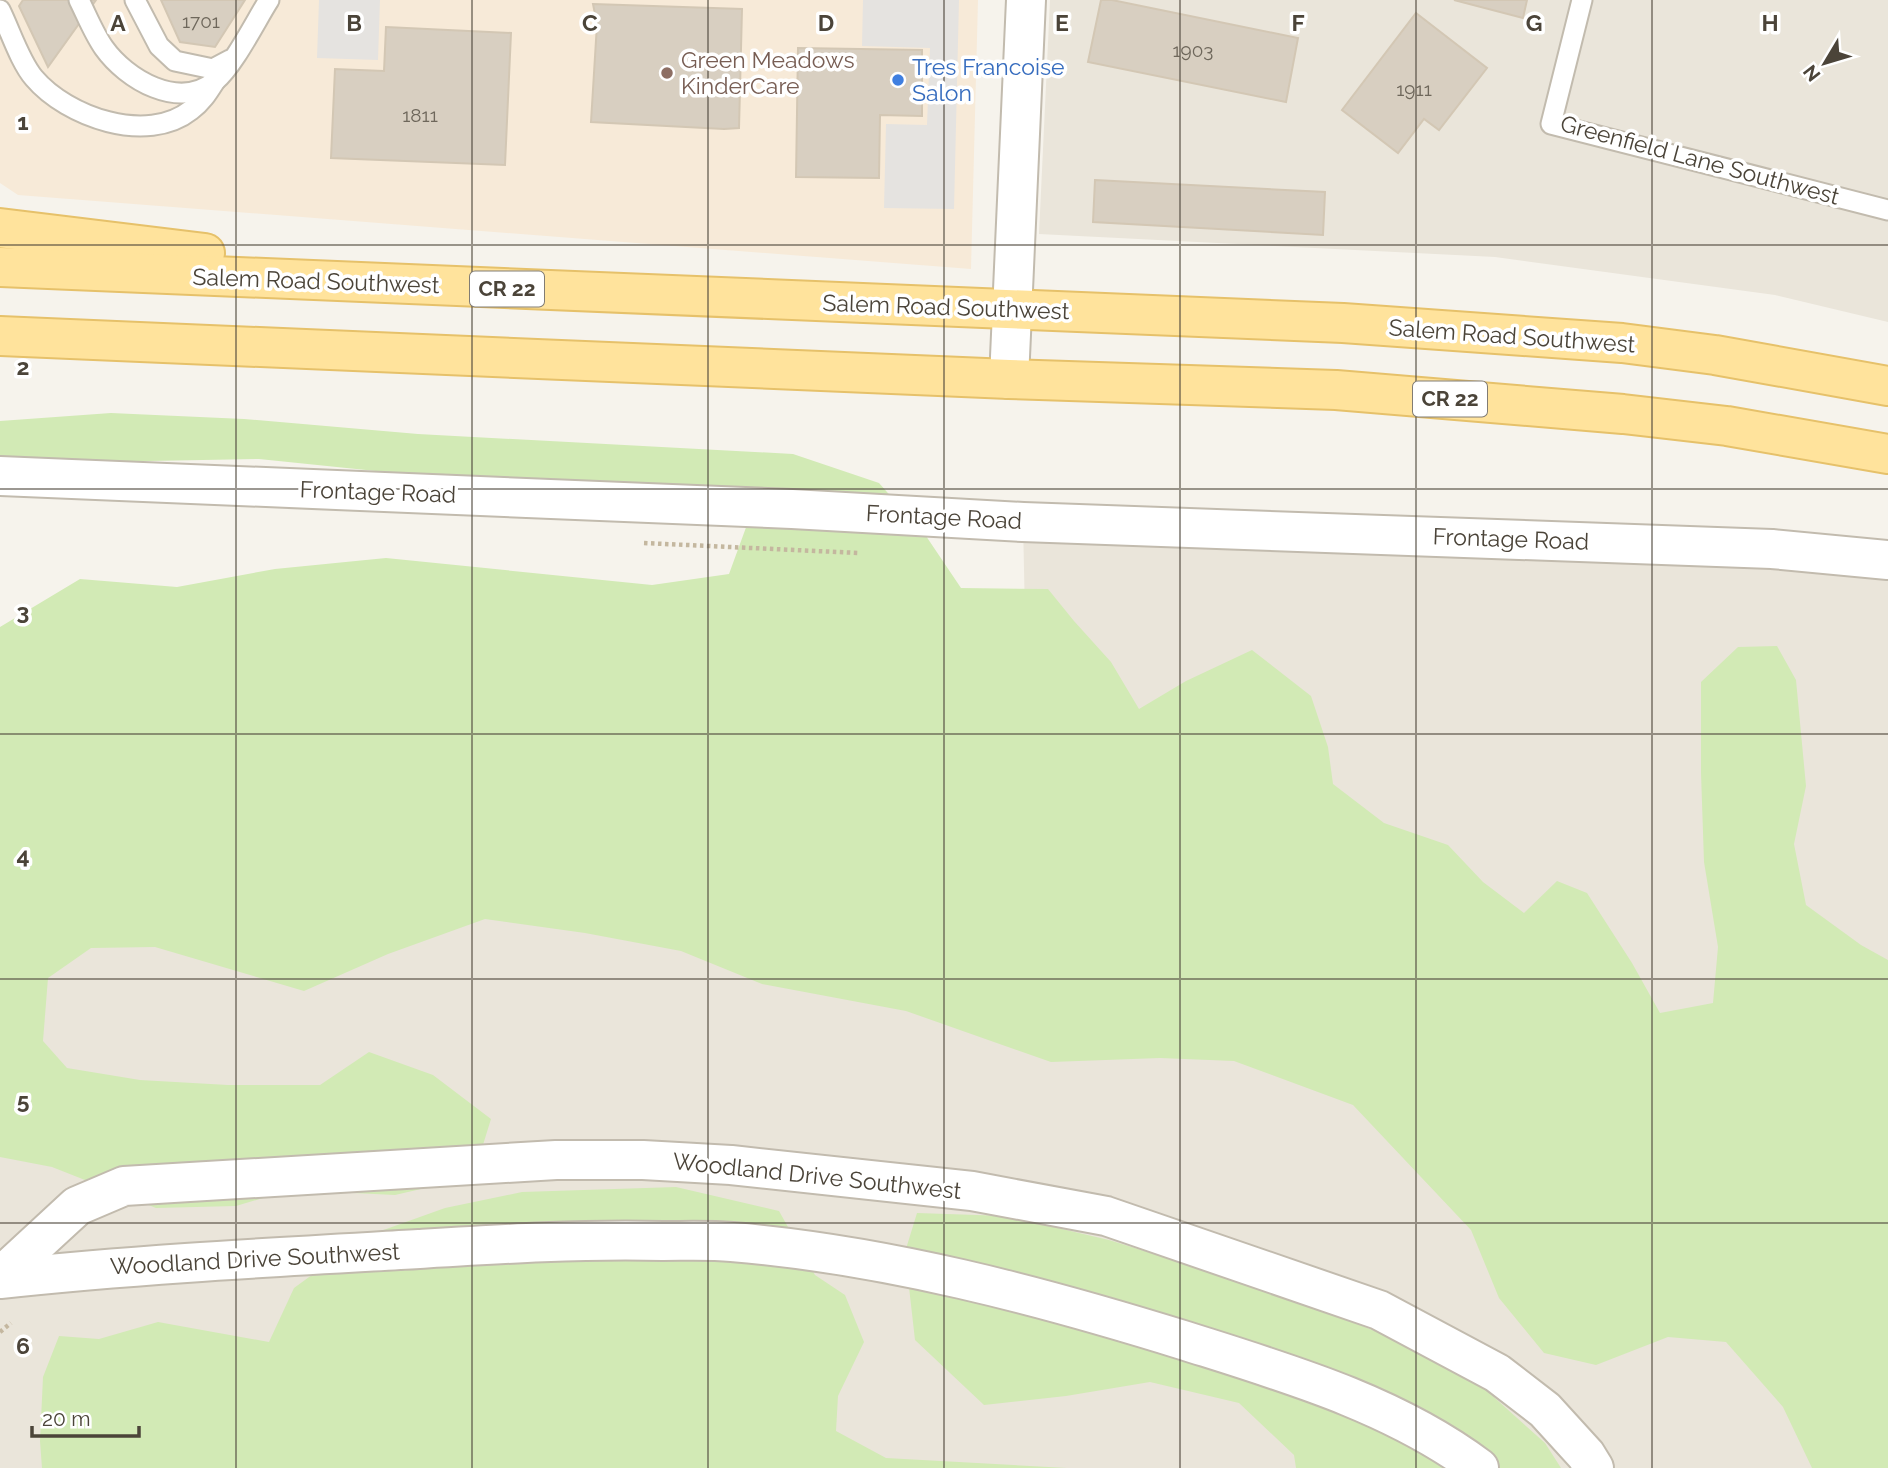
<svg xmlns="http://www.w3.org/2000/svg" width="1888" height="1468" font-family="Raleway,sans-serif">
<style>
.residential{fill:#eae5da}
.commercial{fill:#f7ead8}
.green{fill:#d2eab5}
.parking{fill:#e5e3e0}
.building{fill:#d8cfc1;stroke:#d3c7b4;stroke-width:2}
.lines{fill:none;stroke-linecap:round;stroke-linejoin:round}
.lane-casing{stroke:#c2bbae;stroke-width:23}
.street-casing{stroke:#c2bbae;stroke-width:42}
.primary-casing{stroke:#e6c16a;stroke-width:42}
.path{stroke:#c4b79f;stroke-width:4.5;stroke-dasharray:3.5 3.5;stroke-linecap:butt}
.lane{stroke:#fff;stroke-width:19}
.street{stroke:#fff;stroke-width:38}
.primary{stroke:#ffe39c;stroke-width:38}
.grid{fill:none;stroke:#4b4439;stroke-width:2;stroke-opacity:0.55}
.education-dot{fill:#8d6e63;stroke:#fff;stroke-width:2.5}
.shop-dot{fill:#3f7fe0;stroke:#fff;stroke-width:2.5}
.labels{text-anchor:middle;stroke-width:7;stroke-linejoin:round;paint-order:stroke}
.number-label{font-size:19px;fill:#6e675b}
.shield{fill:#fff;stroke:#817c74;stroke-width:2}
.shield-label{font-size:21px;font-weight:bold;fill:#4b4439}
.education-label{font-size:23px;fill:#785e54;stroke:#fff;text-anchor:start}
.shop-label{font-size:23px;fill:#366cbe;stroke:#fff;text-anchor:start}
.street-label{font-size:23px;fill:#4b4439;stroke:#fff}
.grid-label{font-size:23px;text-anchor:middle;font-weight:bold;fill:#4b4439;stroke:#fff;stroke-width:7;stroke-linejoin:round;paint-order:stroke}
</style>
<rect width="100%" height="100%" fill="#f6f3ec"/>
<!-- residential -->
<g class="residential">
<polygon points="1050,0 1888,0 1888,322 1775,295 1495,257 1039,234"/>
<polygon points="1023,522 1888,560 1888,1468 0,1468 0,870 1030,851"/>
</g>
<!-- commercial -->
<polygon class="commercial" points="0,0 978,0 971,269 18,195 0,183"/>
<!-- green -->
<g class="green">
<polygon points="111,413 244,419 418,434 793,454 879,483 926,536 961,588 1048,589 1074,621 1111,662 1139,709 1186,681 1252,650 1311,696 1328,747 1333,784 1384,823 1448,845 1483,882 1524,913 1557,881 1587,893 1632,963 1660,1013 1713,1003 1718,947 1704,862 1701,773 1701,682 1738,647 1777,646 1796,680 1806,786 1794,844 1806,905 1861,945 1888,960 1888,1468 1812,1468 1783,1407 1726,1342 1668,1337 1596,1365 1544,1353 1499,1298 1471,1230 1353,1105 1234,1061 1160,1058 1051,1062 906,1011 762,984 681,951 585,933 485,919 388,954 304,991 155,947 91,948 48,978 43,1041 67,1068 140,1080 228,1085 320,1085 369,1052 433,1075 491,1119 473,1177 395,1195 290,1190 236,1206 156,1208 52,1167 0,1157 0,627 80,579 177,587 275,569 386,558 652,585 729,574 748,522 434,477 259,459 96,462 0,457 0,421"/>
<polygon points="676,1187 779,1211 815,1275 845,1295 864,1342 838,1396 836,1431 886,1458 1067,1468 42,1468 40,1441 43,1377 59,1336 99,1339 158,1322 269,1342 294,1288 364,1237 445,1208 522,1192"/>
<polygon points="917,1213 1006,1216 1109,1240 1292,1297 1394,1339 1477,1382 1545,1443 1561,1468 1296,1468 1294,1455 1239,1403 1150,1382 1066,1396 984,1405 915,1340 905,1252"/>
</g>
<!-- parking -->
<g class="parking">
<polygon points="319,0 380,0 378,60 317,58"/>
<polygon points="863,0 959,0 954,209 884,208 886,124 927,125 930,48 862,46"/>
</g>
<!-- building -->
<g class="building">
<polygon points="23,0 96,0 48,67 19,6"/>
<polygon points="161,0 245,0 215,47 180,42"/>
<polygon points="1101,0 1112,0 1298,38 1286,102 1088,62"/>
<polygon points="1454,0 1527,0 1523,18"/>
<polygon points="593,4 742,9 739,128 724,129 591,122 597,24"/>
<polygon points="1416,13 1487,68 1439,130 1424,119 1398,153 1342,110"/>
<polygon points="386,27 511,33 505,165 331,158 335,69 384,71"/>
<polygon points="798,48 922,50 922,116 880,115 879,178 796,177"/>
<polygon points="1095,180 1325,192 1323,235 1093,222"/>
</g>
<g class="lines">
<defs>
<g id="lane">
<path d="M79,0C87,16 94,34 104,48C126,79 179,111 215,81C234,65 255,22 269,0"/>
<polyline points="135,0 159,46 175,61 213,69 230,60"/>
<polyline points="1582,0 1551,124 1888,210"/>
<path d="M0,10C10,30 20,62 34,78C67,117 147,145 191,110C202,102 208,92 215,81"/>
</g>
<g id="street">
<polyline points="1009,379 1026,0"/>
<polyline points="0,476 792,509 1023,522 1772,549 1888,560"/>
<polyline points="0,1277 77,1206 124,1186 556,1160 643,1160 731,1165 972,1191 1106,1216 1379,1310 1497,1373 1545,1410 1586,1455 1594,1468"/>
<path d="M0,1279C139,1264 279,1257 419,1249C501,1244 581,1239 663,1241C686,1241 709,1240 732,1242C887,1255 1038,1295 1186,1341C1287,1373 1394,1404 1479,1468"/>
</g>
<g id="primary">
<polyline points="0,228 205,253"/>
<polyline points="0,267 1343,323 1622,343 1715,355 1888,386"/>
<polyline points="0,336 1009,379 1336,390 1623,414 1727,426 1888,454"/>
</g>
</defs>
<!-- lane casing -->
<use href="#lane" class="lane-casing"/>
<!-- street casing -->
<use href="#street" class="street-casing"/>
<!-- primary casing -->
<use href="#primary" class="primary-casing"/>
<!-- path -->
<g class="path">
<polyline points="644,543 859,553"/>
<polyline points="0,1332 11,1323"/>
</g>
<!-- lane -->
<use href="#lane" class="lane"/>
<!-- street -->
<use href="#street" class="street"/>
<!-- primary -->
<use href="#primary" class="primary"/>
</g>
<!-- grid -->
<path class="grid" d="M236,0V1468M472,0V1468M708,0V1468M944,0V1468M1180,0V1468M1416,0V1468M1652,0V1468M0,245H1888M0,489H1888M0,734H1888M0,979H1888M0,1223H1888"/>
<!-- markers -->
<circle class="education-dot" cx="667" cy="73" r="7"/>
<circle class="shop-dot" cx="898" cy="80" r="7"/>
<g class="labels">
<!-- number labels -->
<g class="number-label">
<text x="201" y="28">1701</text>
<text x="1193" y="57">1903</text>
<text x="1414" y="96">1911</text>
<text x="420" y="122">1811</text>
</g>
<!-- shield labels -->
<g class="shield">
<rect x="470" y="271.5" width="74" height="35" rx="5"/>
<rect x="1413" y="381.5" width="74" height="35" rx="5"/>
</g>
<g class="shield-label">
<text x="507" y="296">CR 22</text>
<text x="1450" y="406">CR 22</text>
</g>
<!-- education labels -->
<g class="education-label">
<text x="681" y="68">Green Meadows<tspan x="681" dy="26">KinderCare</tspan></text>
</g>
<!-- shop labels -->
<g class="shop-label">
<text x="912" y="75">Tres Francoise<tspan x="912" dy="26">Salon</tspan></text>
</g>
<!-- street labels -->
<g class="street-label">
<text transform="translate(1700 160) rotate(15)" y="8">Greenfield Lane Southwest</text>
<text transform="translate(316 281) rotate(2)" y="8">Salem Road Southwest</text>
<text transform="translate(946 307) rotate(2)" y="8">Salem Road Southwest</text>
<text transform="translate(1512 336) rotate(4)" y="8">Salem Road Southwest</text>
<text transform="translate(378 492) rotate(2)" y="8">Frontage Road</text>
<text transform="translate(944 517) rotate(3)" y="8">Frontage Road</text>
<text transform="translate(1511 539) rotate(2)" y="8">Frontage Road</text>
<text transform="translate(817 1176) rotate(6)" y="8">Woodland Drive Southwest</text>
<text transform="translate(255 1259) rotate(-3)" y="8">Woodland Drive Southwest</text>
</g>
</g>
<g class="grid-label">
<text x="118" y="31">A</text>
<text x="354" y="31">B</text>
<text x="590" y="31">C</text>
<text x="826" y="31">D</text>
<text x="1062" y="31">E</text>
<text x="1298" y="31">F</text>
<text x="1534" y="31">G</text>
<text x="1770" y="31">H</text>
<text x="23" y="130">1</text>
<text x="23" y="375">2</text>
<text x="23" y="620">3</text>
<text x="23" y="864">4</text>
<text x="23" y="1109">5</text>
<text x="23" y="1354">6</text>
</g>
<!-- north arrow -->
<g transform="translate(1825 63) rotate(232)" stroke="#ffffff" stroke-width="5" paint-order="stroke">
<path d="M0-5L12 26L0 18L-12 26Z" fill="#4b4439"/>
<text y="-10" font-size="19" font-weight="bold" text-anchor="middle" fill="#4b4439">N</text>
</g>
<!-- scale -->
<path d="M32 1426v10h107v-10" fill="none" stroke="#4b4439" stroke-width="3.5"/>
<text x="42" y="1426" font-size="21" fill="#4b4439" stroke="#ffffff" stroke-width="5" paint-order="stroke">20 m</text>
</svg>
